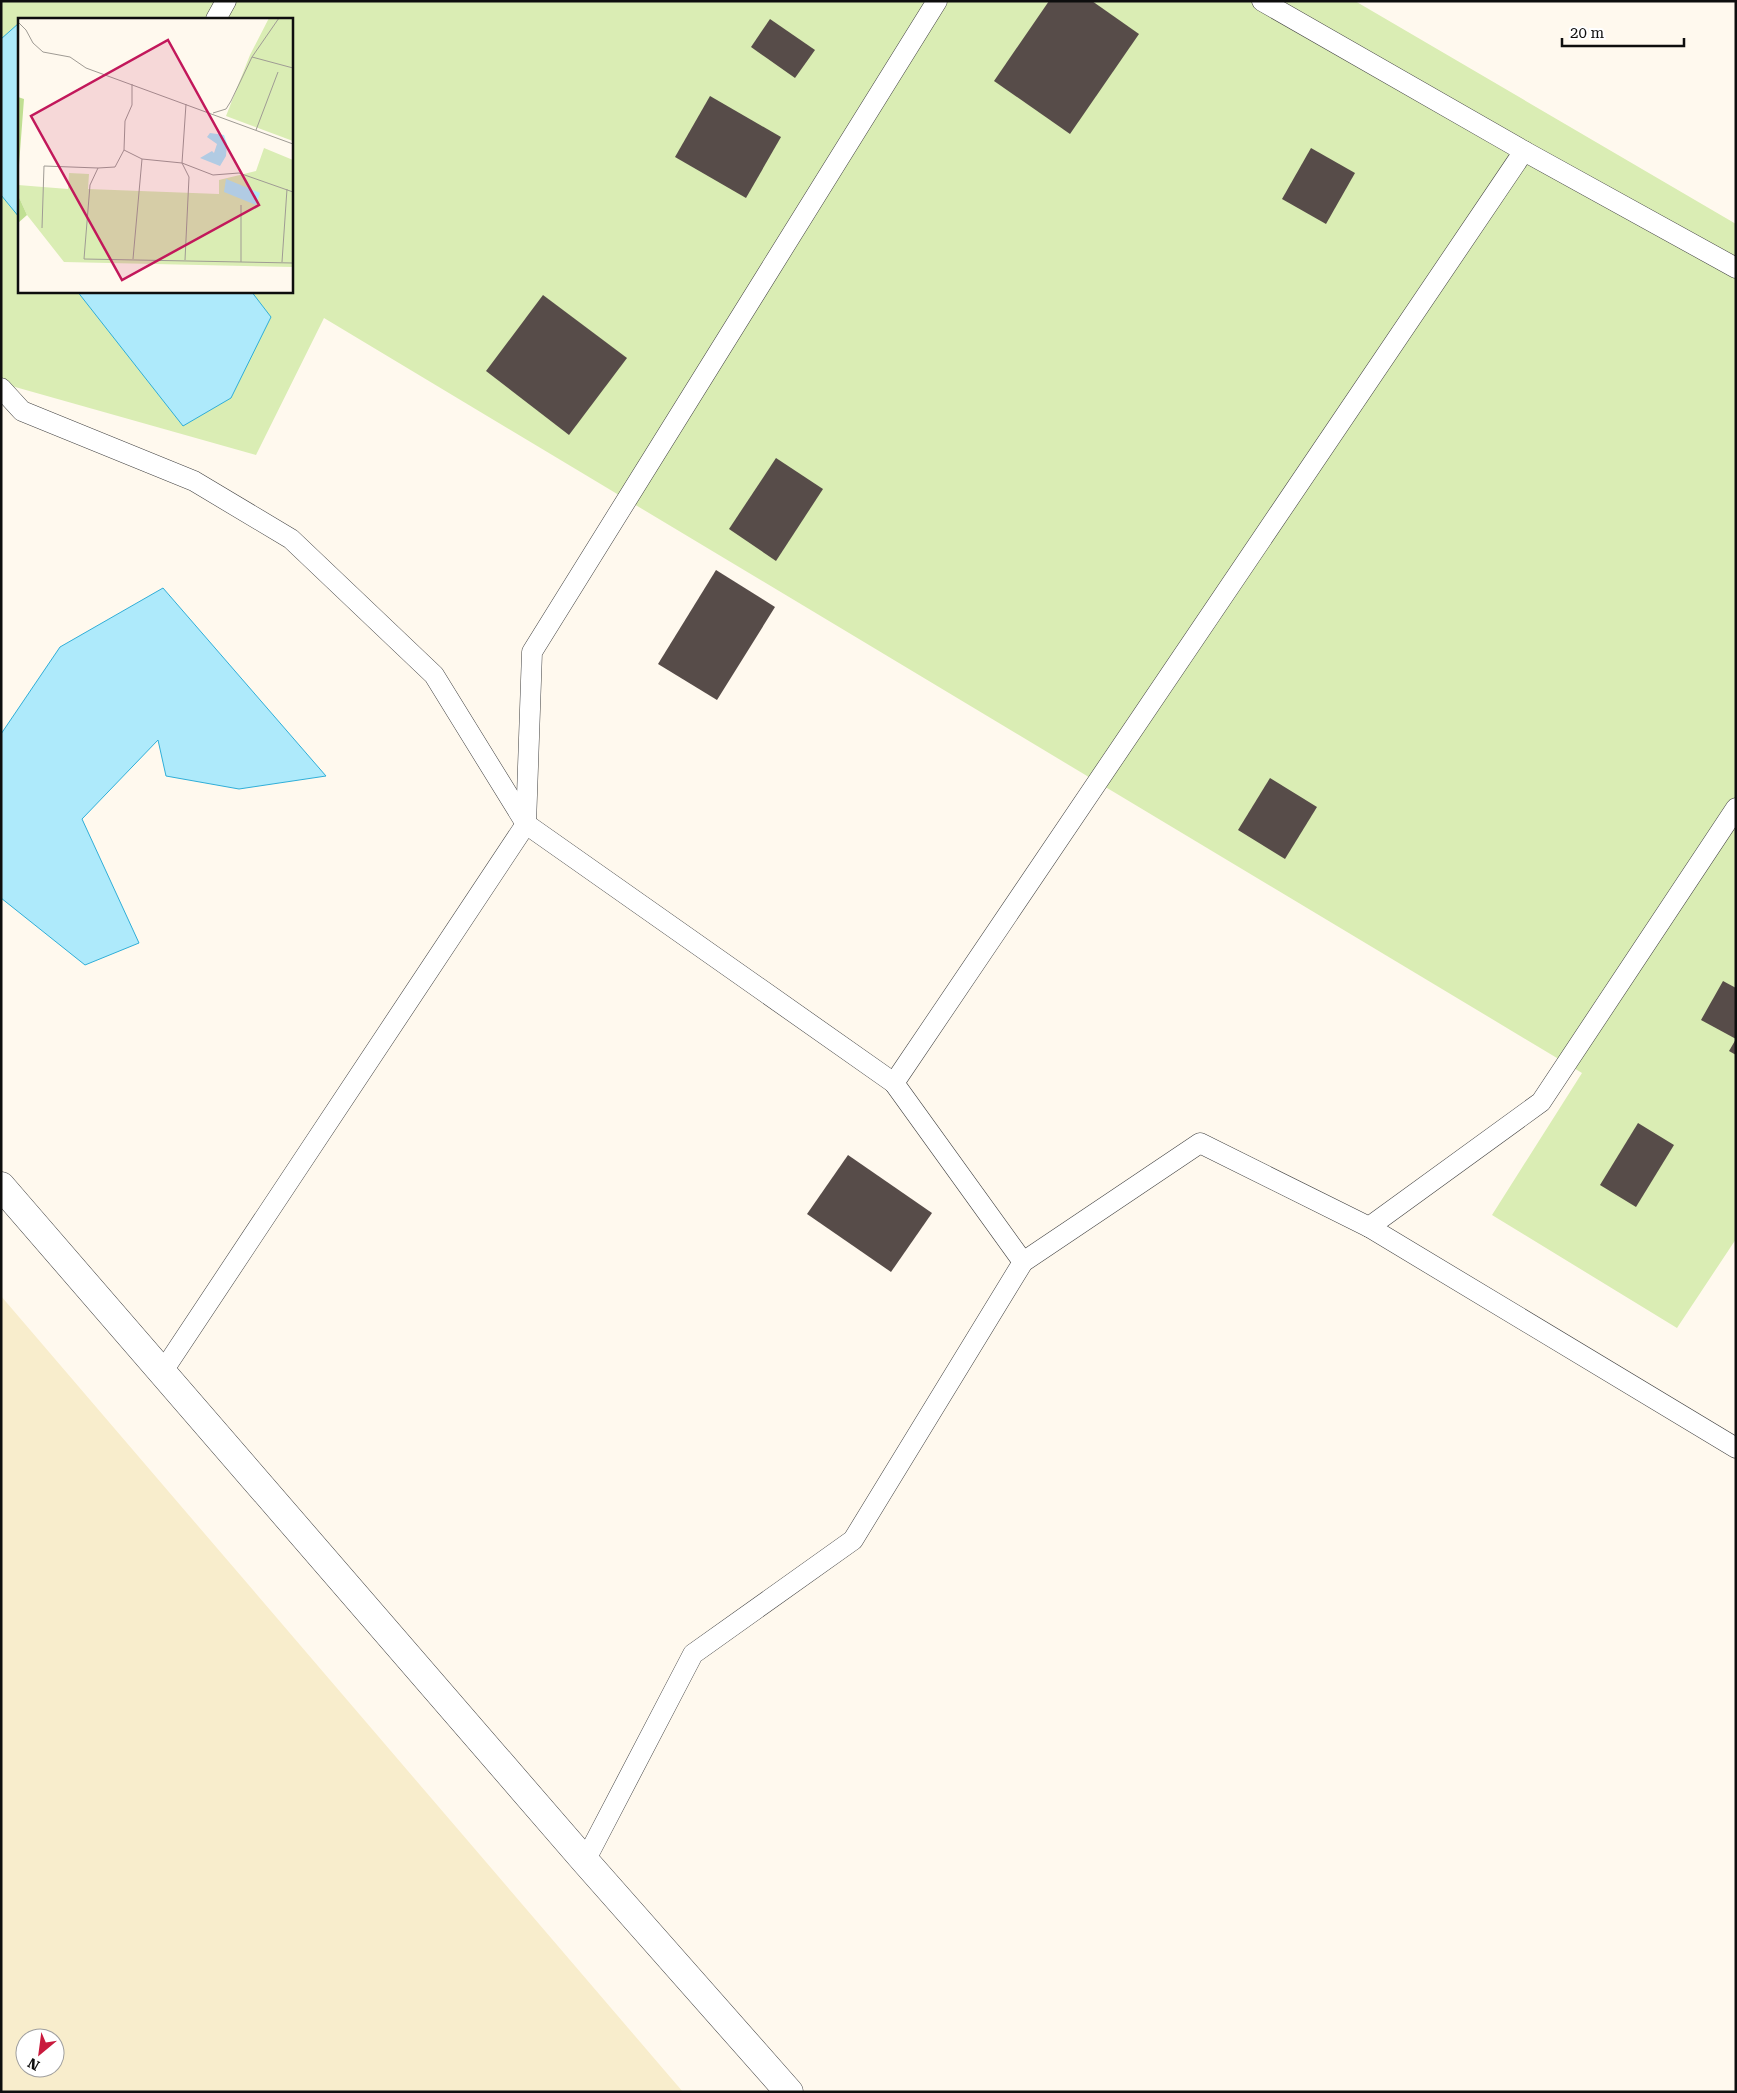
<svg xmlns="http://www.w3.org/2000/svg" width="1737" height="2093" font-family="'Roboto Serif',serif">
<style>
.farmland{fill:#f8edcc;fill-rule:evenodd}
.green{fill:#daedb4;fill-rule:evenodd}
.water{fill:#aeeafb;stroke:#2faed8}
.building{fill:#574c49}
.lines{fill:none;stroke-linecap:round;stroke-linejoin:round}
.service-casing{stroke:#414141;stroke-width:21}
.minor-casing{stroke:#414141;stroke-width:29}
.service{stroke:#fff;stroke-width:20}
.minor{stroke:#fff;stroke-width:28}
.inset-road{fill:none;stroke:#9f9b94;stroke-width:1}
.view{fill:#c2185b;fill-opacity:0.15;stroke:#c2185b;stroke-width:2.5}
.inset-edge{fill:none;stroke:#0e0e0e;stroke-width:2.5}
</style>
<rect width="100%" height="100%" fill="#fff9ee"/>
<!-- farmland -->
<path class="farmland" d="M1,1296L683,2092H1ZM25,2038H55V2068H25Z"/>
<!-- green -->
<path class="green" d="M1,1H1355L1736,224V1239L1677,1328L1492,1215L1582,1073L324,318L256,455L1,383ZM19,19H291V291H19Z"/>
<!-- water -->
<g class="water">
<polygon points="19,23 19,217 1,195 1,39"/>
<polygon points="77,291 251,291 271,317 231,398 183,426"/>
<polygon points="163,588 326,776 239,789 166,776 158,740 82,819 139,943 85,965 1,898 1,734 60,647"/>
</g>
<!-- building -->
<g class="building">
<polygon points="1049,1 1092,1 1139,34 1070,134 994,81"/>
<polygon points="770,19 815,50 795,78 751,47"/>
<polygon points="710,96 781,137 746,198 675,157"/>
<polygon points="1311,148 1355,173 1326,224 1282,199"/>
<polygon points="543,295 627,358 569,435 486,371"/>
<polygon points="776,458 823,489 776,561 729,529"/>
<polygon points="716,570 775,607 717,700 658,664"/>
<polygon points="1270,778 1317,807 1285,859 1238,830"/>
<polygon points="1723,981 1736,988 1736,1039 1701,1020"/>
<polygon points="1736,1039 1736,1055 1729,1051"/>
<polygon points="1638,1123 1674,1145 1636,1207 1600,1185"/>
<polygon points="848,1155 932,1213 891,1272 807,1214"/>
</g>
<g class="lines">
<defs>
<g id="service">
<polyline points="1262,1 1524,151 1736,268"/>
<polyline points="216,19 226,1"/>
<polyline points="1,388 22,411 194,481 291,539 434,675 526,824"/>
<polyline points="526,824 532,652 937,1"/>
<polyline points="1369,1227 1736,1448"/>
<polyline points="1023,1262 894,1083 1524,151"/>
<polyline points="163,1371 526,824 894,1083"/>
<polyline points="585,1861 693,1654 853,1540 1023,1262 1200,1143 1369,1227 1541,1102 1736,808"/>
</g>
<polyline id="minor" points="1,1186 585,1861 789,2092"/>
</defs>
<!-- service casing -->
<use href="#service" class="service-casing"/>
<!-- minor casing -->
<use href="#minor" class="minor-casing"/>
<!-- service -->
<use href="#service" class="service"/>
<!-- minor -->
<use href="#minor" class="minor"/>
</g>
<!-- overview -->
<g transform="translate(18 18)">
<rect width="275" height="275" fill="#fff9ee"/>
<path d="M251,0H275V123L208,98L232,37ZM246,130L275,142V249L46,244L9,197L0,177V167L50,171L51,155L71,156L70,171L201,176V162L238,153Z" fill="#daedb4"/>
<path d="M0,79L6,81L0,160ZM0,177L9,197L0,205Z" fill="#c0df92"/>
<path d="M192,115L206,117L209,126L208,138L202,148L182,140L194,133L196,135L199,126L189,119ZM208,161L242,175L238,187L206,174Z" fill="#aeeafb"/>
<path class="inset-road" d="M0,4L8,12L15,25L25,34L52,39L68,50L275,126M234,39L275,50M114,66V87L107,103L106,132L97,149L80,150L72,167L66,241L275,245M195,95L208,91L213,83L234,39L261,0M238,112L260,54M106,132L124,141L115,241M124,141L164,145L168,86M164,145L195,157L221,155L275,174M164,145L171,159L167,242M24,210L26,148L80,150M223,244V187M264,244L269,171"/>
<path class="view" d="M150,22L241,187L104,262L13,98Z"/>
<rect width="275" height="275" class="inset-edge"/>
</g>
<!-- border -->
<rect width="1737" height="2093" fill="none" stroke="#0e0e0e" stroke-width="5"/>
<!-- north arrow -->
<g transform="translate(40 2053) rotate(209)"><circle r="24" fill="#ffffff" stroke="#9f9f9f"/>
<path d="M0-4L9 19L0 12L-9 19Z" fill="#c91a3d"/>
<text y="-8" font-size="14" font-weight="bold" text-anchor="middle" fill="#0e0e0e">N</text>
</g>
<!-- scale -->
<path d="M1562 38v8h122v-8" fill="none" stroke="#0e0e0e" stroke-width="2.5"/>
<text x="1570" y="38" font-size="15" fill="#0e0e0e" stroke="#ffffff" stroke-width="4" paint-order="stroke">20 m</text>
</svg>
